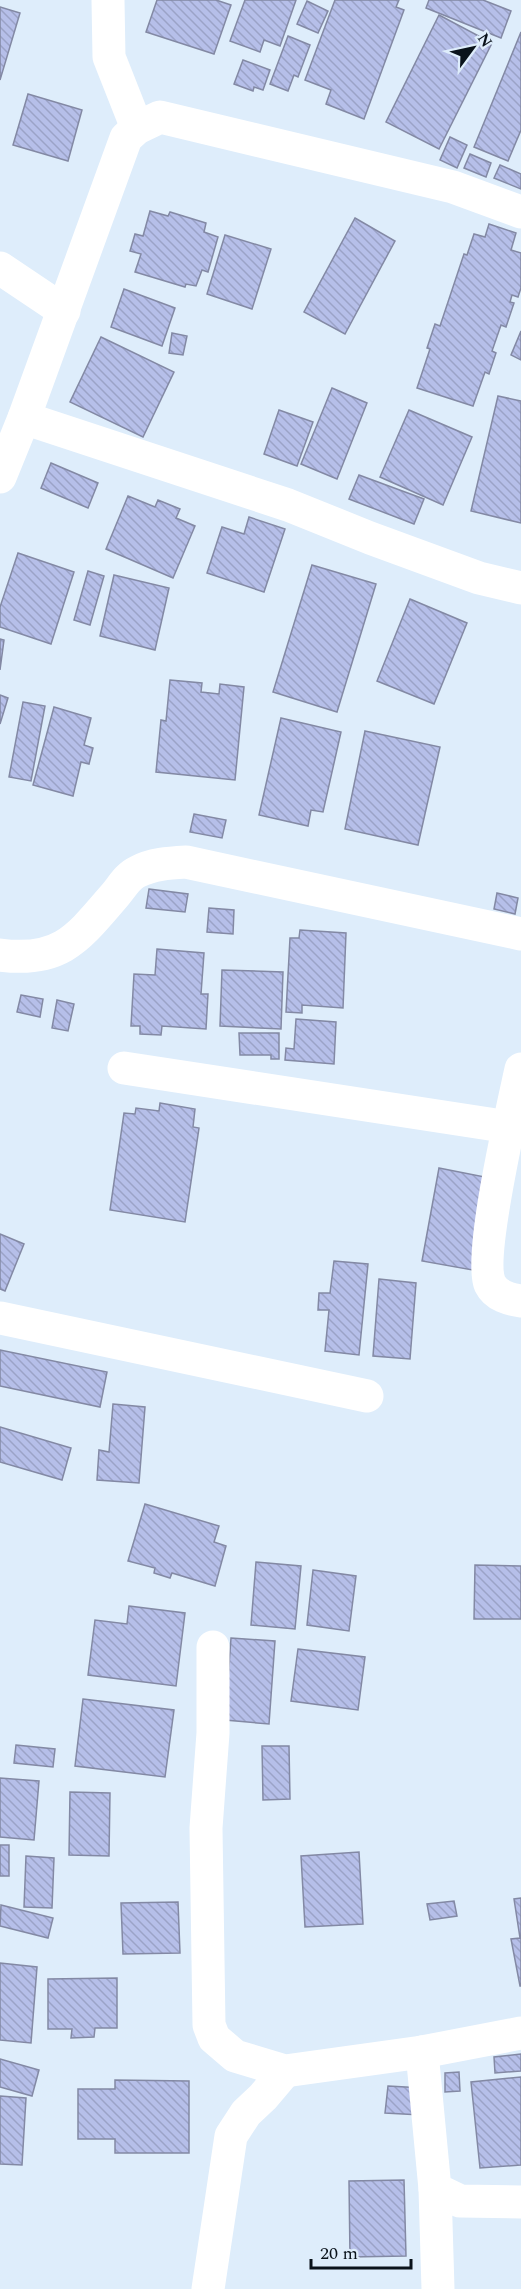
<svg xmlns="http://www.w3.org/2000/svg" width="521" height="2289" font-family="Spectral,serif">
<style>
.building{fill:url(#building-back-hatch);stroke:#8389a4;stroke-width:1.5}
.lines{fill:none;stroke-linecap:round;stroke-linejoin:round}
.minor{stroke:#fff;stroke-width:33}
</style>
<defs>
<pattern id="building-back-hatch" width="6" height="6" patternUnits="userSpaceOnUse" patternTransform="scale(1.5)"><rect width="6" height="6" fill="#b6bfe9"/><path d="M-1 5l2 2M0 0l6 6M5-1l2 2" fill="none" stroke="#9ba3c7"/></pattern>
</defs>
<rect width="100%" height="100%" fill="#deedfb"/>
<!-- building -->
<g class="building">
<polygon points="157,0 216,0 231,5 214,54 146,32"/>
<polygon points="245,0 296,0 280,46 264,40 260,52 230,41"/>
<polygon points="335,0 399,0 396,7 404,10 364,119 326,104 331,90 305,80"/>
<polygon points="429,0 483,0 511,11 501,38 426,8"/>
<polygon points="307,1 328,11 318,33 297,24"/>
<polygon points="0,7 20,13 0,80"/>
<polygon points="439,15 492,43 439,149 386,122"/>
<polygon points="521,32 521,130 508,161 474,147"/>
<polygon points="288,36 310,45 298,77 294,75 288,91 270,84"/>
<polygon points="243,60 270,70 263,90 254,87 253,91 234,84"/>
<polygon points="28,94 82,110 68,161 13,145"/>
<polygon points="450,137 467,145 457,168 440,160"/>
<polygon points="470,154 491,163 486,177 464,168"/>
<polygon points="500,165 521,174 521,189 494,178"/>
<polygon points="150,211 168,216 170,212 206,223 204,232 218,237 208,272 202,270 196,286 186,284 185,287 135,272 141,254 130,251 135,234 143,236"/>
<polygon points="355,218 395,241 345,334 304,312"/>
<polygon points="489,224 516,233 511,250 521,253 521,288 518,297 512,295 510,302 514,303 506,327 501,325 492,351 496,353 489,374 485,372 473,406 417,388 430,349 427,348 435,324 440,326 464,254 467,255 474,234 485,237"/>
<polygon points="225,235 271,249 252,309 207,294"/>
<polygon points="124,289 175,308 162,346 111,327"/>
<polygon points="521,331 521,360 511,355"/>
<polygon points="172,333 187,336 183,355 169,353"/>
<polygon points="101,337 174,372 143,437 70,402"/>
<polygon points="332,388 367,403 337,479 301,464"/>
<polygon points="498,396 521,401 521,523 471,511"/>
<polygon points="279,410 313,422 297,466 264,454"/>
<polygon points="409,410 472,437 443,505 380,477"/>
<polygon points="51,463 98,483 88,508 41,488"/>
<polygon points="359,475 424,499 414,524 349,499"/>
<polygon points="128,496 155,507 158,500 180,509 176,518 195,526 173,578 106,549"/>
<polygon points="249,517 285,529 264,592 207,573 222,527 244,534"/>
<polygon points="18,553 74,572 51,644 0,627 0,607"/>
<polygon points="312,565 376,584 337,712 273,692"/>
<polygon points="88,571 104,576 90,625 74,620"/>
<polygon points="114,575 169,588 155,650 100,636"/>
<polygon points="410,599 467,623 434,704 377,681"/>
<polygon points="0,639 4,640 0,670"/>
<polygon points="170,680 202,683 201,692 219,694 220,684 244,687 235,780 156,772 161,720 166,721"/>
<polygon points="0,695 8,698 0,724"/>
<polygon points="23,702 45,706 31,781 9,777"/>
<polygon points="54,707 91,718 84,745 93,748 89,764 81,762 73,796 33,785"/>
<polygon points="281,718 341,732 323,812 311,810 308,826 259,815"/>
<polygon points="365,731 440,747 418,845 345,829"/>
<polygon points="194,814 226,820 222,838 190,832"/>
<polygon points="149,889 188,894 185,912 146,908"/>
<polygon points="497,893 518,898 515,914 494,909"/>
<polygon points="209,908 234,910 233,934 207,932"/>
<polygon points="300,930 346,933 343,1008 302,1005 302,1013 286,1012 290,938 299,938"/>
<polygon points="157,949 204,953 201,994 208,994 206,1029 162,1026 161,1035 140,1034 140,1026 131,1026 134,974 155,975"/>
<polygon points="222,970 283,972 281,1029 220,1026"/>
<polygon points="21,995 43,999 40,1017 17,1012"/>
<polygon points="57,1000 74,1004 68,1031 52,1028"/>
<polygon points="296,1019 336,1022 334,1064 285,1060 286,1048 294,1049"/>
<polygon points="239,1033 279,1033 279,1059 271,1059 271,1055 240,1055"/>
<polygon points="160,1103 195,1109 193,1127 199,1128 185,1222 110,1210 124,1113 135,1114 136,1108 159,1111"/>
<polygon points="439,1168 495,1179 478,1271 422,1261"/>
<polygon points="0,1234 24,1244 5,1291 0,1289"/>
<polygon points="334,1261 368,1264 359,1355 325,1351 329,1310 318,1310 319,1293 330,1293"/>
<polygon points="379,1279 416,1283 410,1359 373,1356"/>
<polygon points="0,1350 107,1372 100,1407 0,1386"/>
<polygon points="113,1404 145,1407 139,1483 97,1480 99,1450 109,1452"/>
<polygon points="0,1427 71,1448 62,1480 0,1462"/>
<polygon points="145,1504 219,1526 214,1542 226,1546 215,1586 172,1573 170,1578 154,1573 155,1568 128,1561"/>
<polygon points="256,1562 301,1566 295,1629 251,1625"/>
<polygon points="475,1565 521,1566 521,1619 474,1619"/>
<polygon points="313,1570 356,1576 349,1631 307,1625"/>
<polygon points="129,1606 185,1613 176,1686 88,1675 95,1620 127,1624"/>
<polygon points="231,1638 275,1641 269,1724 225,1720"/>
<polygon points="298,1649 365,1657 358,1710 291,1701"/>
<polygon points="83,1699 174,1710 165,1777 75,1766"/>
<polygon points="16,1745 55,1749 53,1767 14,1763"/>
<polygon points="262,1746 289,1746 290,1799 263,1800"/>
<polygon points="0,1778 39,1781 34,1840 0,1837"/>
<polygon points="70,1792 110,1793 109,1856 69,1855"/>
<rect x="0" y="1845" width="9" height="31"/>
<polygon points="359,1852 363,1924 305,1927 301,1856"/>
<polygon points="26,1856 54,1858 52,1908 24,1907"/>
<polygon points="521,1898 521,1986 520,1986 511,1939 520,1938 514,1899"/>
<polygon points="454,1901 457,1916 430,1920 427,1904"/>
<polygon points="178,1902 180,1953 123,1954 121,1903"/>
<polygon points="1,1905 53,1918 48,1938 0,1926"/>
<polygon points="0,1963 37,1967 31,2043 0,2040"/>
<polygon points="117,1978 117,2028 95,2028 94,2037 71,2038 72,2029 48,2029 48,1979"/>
<polygon points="521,2054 521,2071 495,2073 494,2057"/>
<polygon points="0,2059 39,2070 32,2096 0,2087"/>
<polygon points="459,2072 460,2091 445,2092 445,2073"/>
<polygon points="521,2077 521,2165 480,2168 471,2082"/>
<polygon points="115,2080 189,2081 189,2153 115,2153 115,2139 78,2139 78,2089 115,2089"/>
<polygon points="388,2086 423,2088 421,2115 385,2113"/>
<polygon points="0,2096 26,2098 22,2165 0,2164"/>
<polygon points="404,2180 406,2256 350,2257 349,2181"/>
</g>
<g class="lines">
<!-- minor -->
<g class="minor">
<polyline points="108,0 109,57 137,128"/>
<polyline points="0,268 64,311"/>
<polyline points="24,418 288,505 370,538 479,578 521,588"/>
<polyline points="0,477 24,418 126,138 137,128 160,117 453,187 521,212"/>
<path d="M0,955C61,963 78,938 115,895C121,888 128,876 137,872C152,864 169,863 186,862L521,934"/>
<polyline points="124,1068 509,1127"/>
<path d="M521,1069C513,1106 478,1257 490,1284C496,1296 509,1299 521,1301"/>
<polyline points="0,1318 367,1396"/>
<polyline points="213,1647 213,1733 206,1828 209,2025 214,2038 235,2056 285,2071 422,2052 521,2033"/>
<polyline points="422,2052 435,2189 460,2201 521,2202"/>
<polyline points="435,2189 438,2289"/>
<polyline points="208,2289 231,2136 246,2113 263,2097 285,2071"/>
</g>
</g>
<!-- north arrow -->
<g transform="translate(473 48) rotate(57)" stroke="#deedfb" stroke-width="4.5" paint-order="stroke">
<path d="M0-4.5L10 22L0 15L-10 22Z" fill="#0a131b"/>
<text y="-9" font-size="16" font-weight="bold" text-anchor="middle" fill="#0a131b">N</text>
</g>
<!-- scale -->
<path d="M311 2259v9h100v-9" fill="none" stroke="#0a131b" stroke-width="3"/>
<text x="320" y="2259" font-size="18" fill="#0a131b" stroke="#deedfb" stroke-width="4.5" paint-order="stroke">20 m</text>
</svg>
